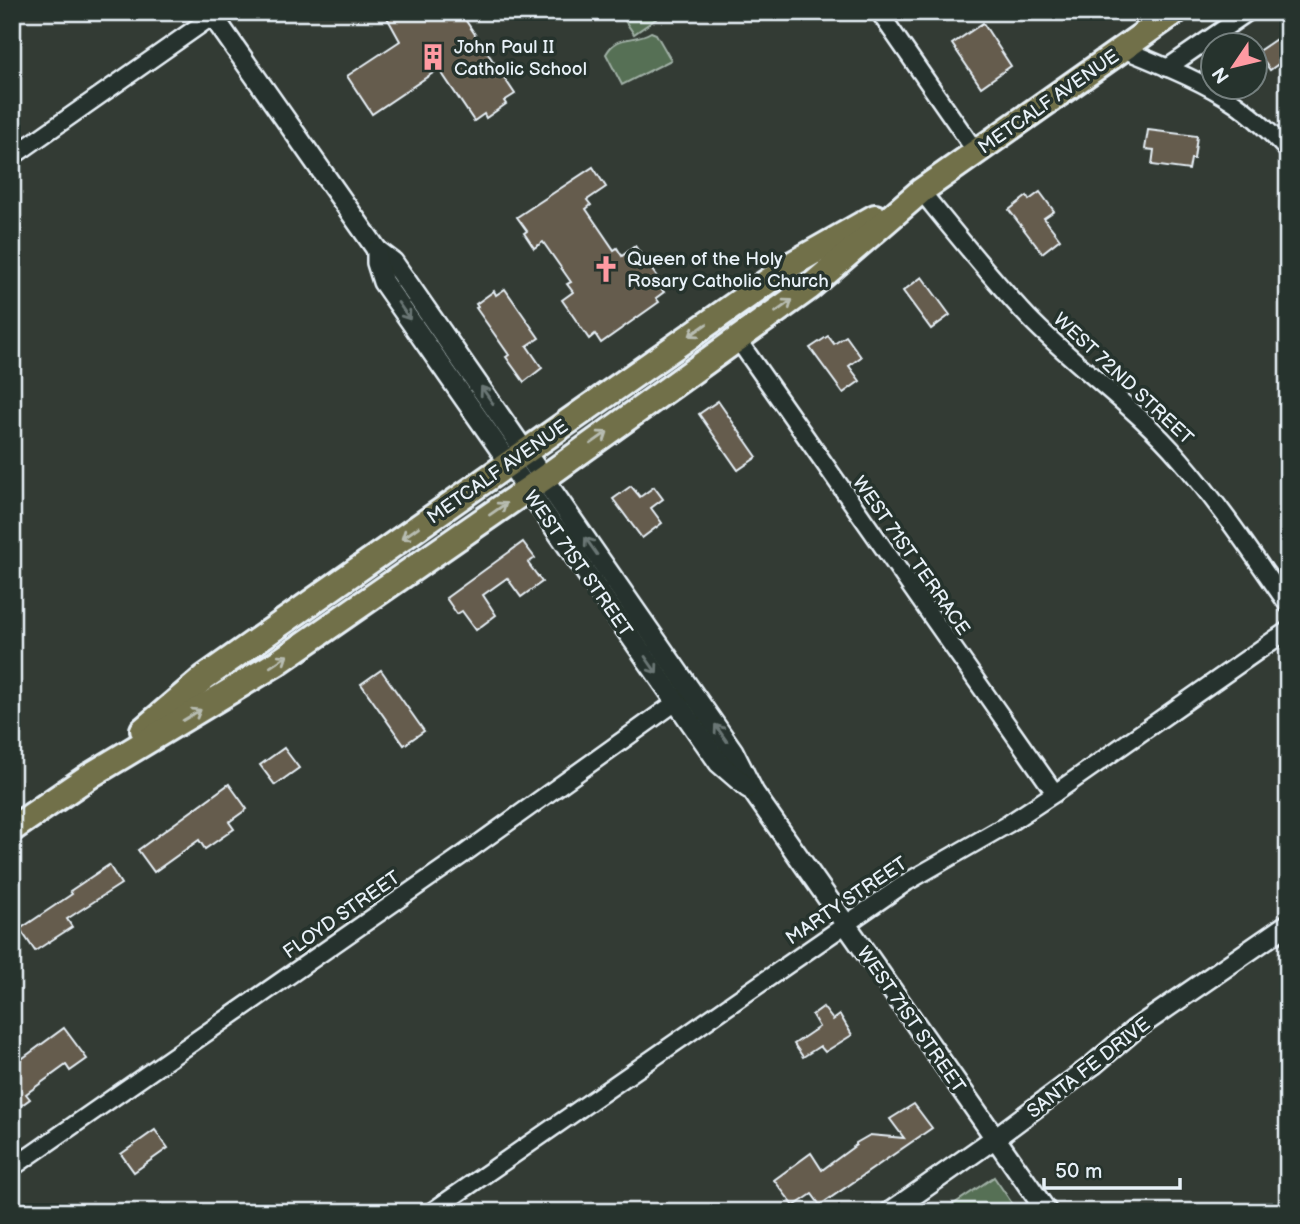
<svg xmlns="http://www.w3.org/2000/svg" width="1300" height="1224" font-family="'Balsamiq Sans',sans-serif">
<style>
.green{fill:#576f54;stroke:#a0b0a6;stroke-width:2}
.building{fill:#655c4e;stroke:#e8f1f8;stroke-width:2}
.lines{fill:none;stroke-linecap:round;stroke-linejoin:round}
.minor-casing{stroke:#e8f1f8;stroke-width:21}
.tertiary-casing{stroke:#e8f1f8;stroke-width:24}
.primary-casing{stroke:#e8f1f8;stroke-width:30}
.minor{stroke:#26332d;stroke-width:16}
.tertiary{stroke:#26332d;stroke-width:19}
.primary{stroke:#716f4a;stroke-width:24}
.oneway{stroke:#b8bdb2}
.oneway2{stroke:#6a7674}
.labels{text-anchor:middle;stroke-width:7;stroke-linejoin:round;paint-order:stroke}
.poi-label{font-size:19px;fill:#e8f1f8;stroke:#26332d;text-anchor:start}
.street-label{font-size:19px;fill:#e8f1f8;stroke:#26332d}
</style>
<rect width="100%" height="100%" fill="#333b34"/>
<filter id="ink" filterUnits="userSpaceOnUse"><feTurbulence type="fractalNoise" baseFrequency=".0143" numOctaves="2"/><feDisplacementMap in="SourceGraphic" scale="14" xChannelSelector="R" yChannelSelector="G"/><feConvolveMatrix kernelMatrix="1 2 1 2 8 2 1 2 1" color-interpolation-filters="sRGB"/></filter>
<g filter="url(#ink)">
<!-- green -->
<g class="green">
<polygon points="619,12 666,12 634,34"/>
<path d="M651,32L656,34L671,60L622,85L606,54C618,33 633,43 651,32Z"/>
<polygon points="994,1177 1018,1212 942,1212"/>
</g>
<!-- building -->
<g class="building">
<polygon points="384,12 460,12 515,94 504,101 506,104 486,118 484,114 474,121 439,69 372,114 347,76 400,41"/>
<polygon points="983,23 1011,66 981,87 952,44"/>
<polygon points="1288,31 1288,57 1270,70 1257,52"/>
<polygon points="1148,130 1197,136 1194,159 1191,159 1189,170 1152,165 1154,150 1145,149"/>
<polygon points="593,167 606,187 587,200 591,205 586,209 614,250 617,248 622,256 635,246 662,284 659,286 664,292 656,298 659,302 601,343 595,334 589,339 562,300 573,292 567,284 571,282 543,242 534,248 524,233 527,231 517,217"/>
<polygon points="1040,192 1054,211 1044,218 1060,239 1042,253 1009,210 1027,196 1029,200"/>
<polygon points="922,277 950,315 931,329 903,291"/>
<polygon points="505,289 539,338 527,346 542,368 524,382 506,357 509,355 476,308 478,307 476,304 494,291 496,295"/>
<polygon points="828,336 834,344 846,336 861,357 849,366 860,381 843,393 810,348"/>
<polygon points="718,401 757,457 738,470 699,414"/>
<polygon points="631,486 640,497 654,487 663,499 651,508 662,523 642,538 613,499"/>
<polygon points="523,542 535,558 528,563 542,582 521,597 507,578 483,595 496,615 476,630 462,611 457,614 446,598"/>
<polygon points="381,670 424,731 404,745 361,684"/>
<polygon points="284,748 299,768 275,785 260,765"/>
<polygon points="229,784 247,809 229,822 234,829 205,849 199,840 154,872 138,850"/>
<polygon points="109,865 121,884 67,919 72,927 35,951 20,929 72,894 70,891"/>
<polygon points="823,1007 833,1020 840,1015 852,1035 825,1052 820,1046 803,1057 794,1044 819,1027 812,1015"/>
<polygon points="64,1028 87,1059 70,1071 66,1065 26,1094 30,1099 12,1112 12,1066"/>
<polygon points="914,1104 932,1128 820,1205 812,1194 794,1206 774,1180 811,1153 822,1170 856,1145 856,1143 870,1135 904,1138 890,1119"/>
<polygon points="155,1130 168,1148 134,1172 121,1154"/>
</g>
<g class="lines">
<defs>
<g id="minor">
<polyline points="879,12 976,152"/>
<path d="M1123,49C1159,64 1203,81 1235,103C1255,117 1271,133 1288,151"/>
<polyline points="1167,68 1248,12"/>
<polyline points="12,157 213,16"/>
<path d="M921,191C956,234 990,277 1028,317C1076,367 1135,406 1180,459C1220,505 1253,555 1288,605"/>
<polyline points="738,340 1055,793"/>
<polyline points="12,1168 461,856 686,695"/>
<polyline points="431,1212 907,882 1008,824 1055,793 1288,630"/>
</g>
<g id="tertiary">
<polyline points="210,12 377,250 393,262 733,751 754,793 1047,1212"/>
<polyline points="377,250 377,263 383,282 719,763 748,788"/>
<polyline points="890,1212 995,1138 1093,1065 1134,1030 1288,924"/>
</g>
<g id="primary">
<polyline points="143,730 205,677 794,263 875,217"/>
<polyline points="12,829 91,775 277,663 544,478 810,287 921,191 1175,12"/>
</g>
</defs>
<!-- minor casing -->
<use href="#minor" class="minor-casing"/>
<!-- tertiary casing -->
<use href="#tertiary" class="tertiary-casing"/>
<!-- primary casing -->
<use href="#primary" class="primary-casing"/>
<!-- minor -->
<use href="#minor" class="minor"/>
<!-- tertiary -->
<use href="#tertiary" class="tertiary"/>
<!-- primary -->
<use href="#primary" class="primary"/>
</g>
<!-- one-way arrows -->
<defs><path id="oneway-shaft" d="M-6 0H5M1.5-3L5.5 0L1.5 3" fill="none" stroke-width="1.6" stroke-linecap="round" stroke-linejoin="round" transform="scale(1.75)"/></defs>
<g class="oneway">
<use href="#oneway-shaft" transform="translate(784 306) rotate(-36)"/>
<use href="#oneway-shaft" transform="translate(698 330) rotate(145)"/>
<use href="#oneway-shaft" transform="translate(599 438) rotate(-35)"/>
<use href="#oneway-shaft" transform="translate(498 509) rotate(-35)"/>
<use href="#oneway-shaft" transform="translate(410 533) rotate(145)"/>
<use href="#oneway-shaft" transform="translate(279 661) rotate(-34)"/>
<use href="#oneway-shaft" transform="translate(192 715) rotate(-31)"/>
</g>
<g class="oneway2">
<use href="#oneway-shaft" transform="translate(404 311) rotate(55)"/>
<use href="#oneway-shaft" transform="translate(487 395) rotate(-125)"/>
<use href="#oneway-shaft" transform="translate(591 546) rotate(-125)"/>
<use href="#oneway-shaft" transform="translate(651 665) rotate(55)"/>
<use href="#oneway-shaft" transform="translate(721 733) rotate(-125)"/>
</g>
</g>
<!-- icons -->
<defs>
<symbol id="building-bare" viewBox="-9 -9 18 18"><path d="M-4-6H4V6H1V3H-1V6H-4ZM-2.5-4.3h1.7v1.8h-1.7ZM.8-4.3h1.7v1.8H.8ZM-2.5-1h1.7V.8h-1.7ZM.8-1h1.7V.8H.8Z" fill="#ff9aa2" stroke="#26332d" stroke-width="2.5" paint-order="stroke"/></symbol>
<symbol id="church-bare" viewBox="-9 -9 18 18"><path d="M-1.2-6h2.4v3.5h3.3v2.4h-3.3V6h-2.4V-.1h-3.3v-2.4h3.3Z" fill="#ff9aa2" stroke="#26332d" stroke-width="2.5" paint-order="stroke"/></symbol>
</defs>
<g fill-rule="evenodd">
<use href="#building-bare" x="414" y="38" width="38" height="38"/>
<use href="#church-bare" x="587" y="250" width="38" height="38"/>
</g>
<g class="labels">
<!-- poi labels -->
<g class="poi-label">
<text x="454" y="53">John Paul II<tspan x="454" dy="22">Catholic School</tspan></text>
<text x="627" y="265">Queen of the Holy<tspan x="627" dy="22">Rosary Catholic Church</tspan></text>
</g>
<!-- street labels -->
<g class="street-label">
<text transform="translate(1048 101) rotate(-35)" y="7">METCALF AVENUE</text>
<text transform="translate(1124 378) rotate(43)" y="7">WEST 72ND STREET</text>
<text transform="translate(497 471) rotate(-35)" y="7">METCALF AVENUE</text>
<text transform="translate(912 555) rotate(55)" y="7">WEST 71ST TERRACE</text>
<text transform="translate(579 563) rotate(55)" y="7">WEST 71ST STREET</text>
<text transform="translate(846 900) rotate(-34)" y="7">MARTY STREET</text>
<text transform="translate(341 914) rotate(-35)" y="7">FLOYD STREET</text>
<text transform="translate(912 1019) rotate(55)" y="7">WEST 71ST STREET</text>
<text transform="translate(1088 1067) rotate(-38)" y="7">SANTA FE DRIVE</text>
</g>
</g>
<!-- margin -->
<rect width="1300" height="1224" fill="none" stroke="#26332d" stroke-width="42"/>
<rect x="21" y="21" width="1258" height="1182" fill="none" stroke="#e8f1f8" stroke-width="2.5" filter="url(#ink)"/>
<!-- north arrow -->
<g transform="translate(1234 66) rotate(235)"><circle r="33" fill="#26332d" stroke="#747f7e" stroke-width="2"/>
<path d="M0-5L12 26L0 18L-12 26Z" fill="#ff9aa2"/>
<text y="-10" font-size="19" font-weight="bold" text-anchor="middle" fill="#e8f1f8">N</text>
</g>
<!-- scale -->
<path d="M1044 1178v10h136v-10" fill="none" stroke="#e8f1f8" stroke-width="3.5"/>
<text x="1055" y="1178" font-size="21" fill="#e8f1f8" stroke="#26332d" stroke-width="5" paint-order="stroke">50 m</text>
</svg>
